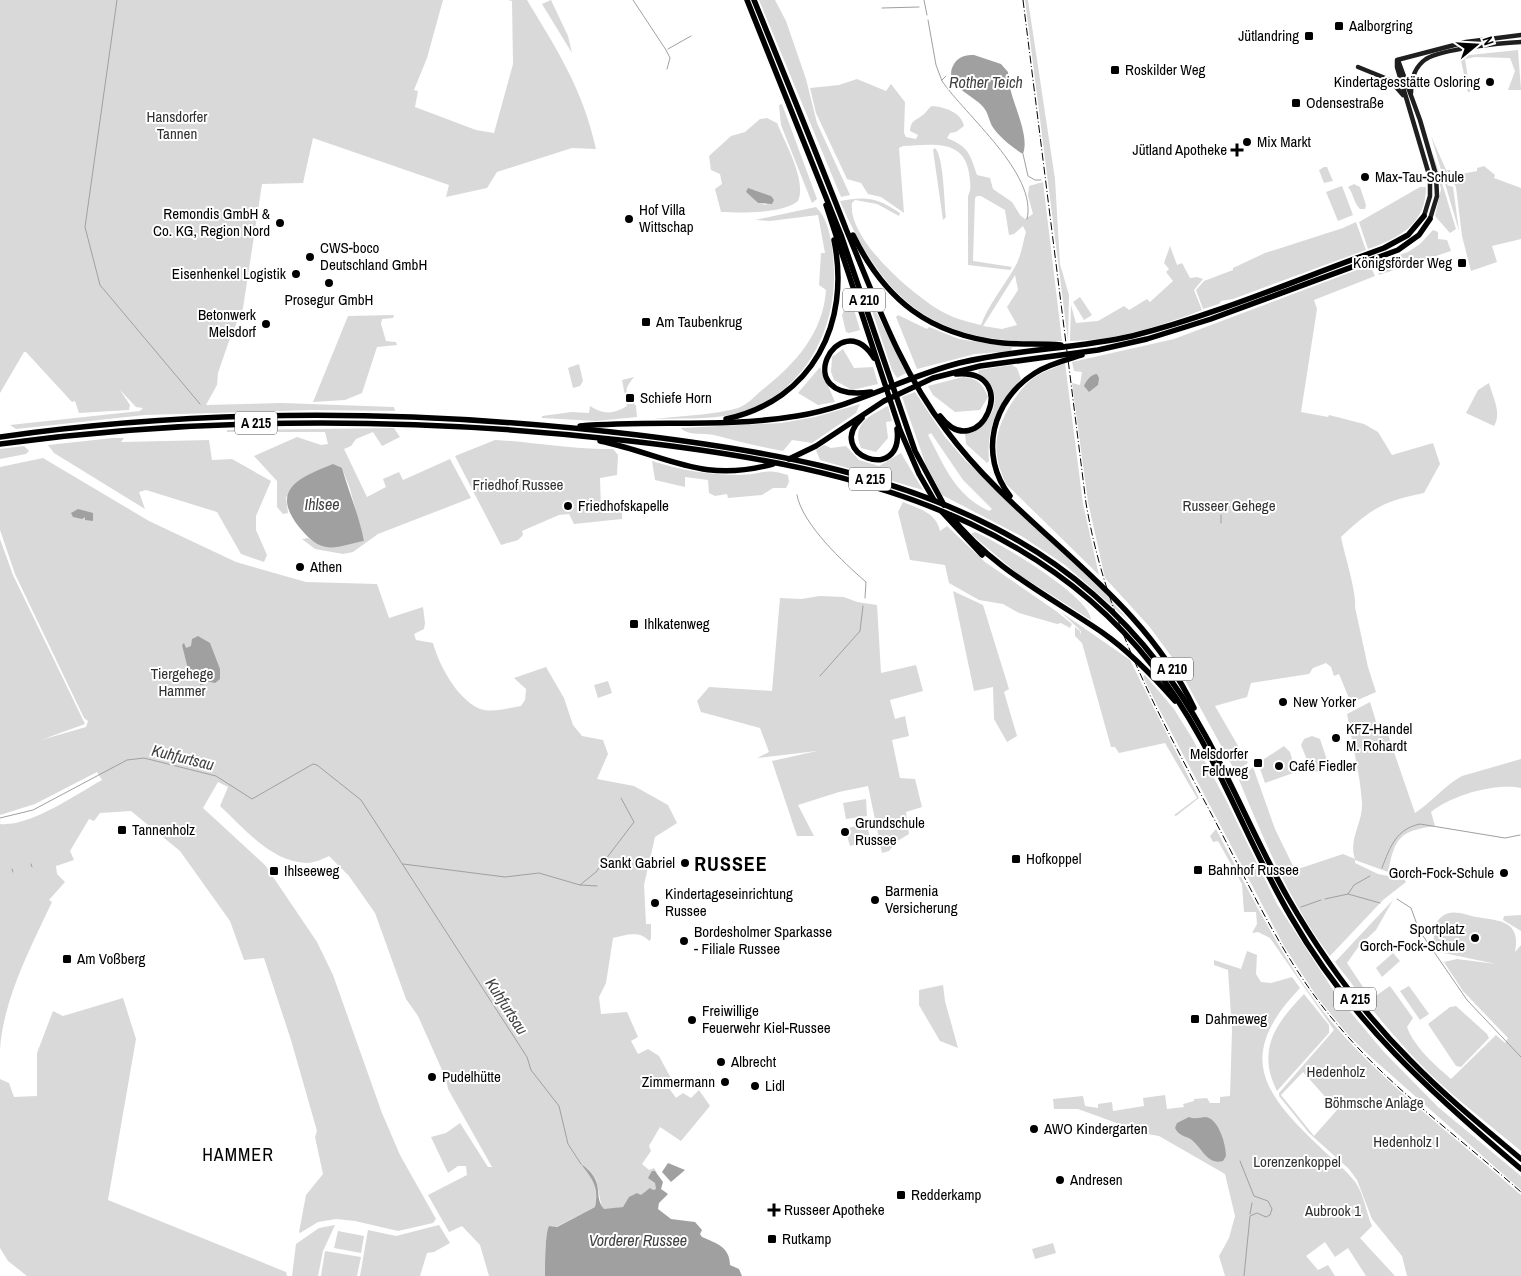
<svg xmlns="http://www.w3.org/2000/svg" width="1521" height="1276" font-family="'Archivo Narrow',sans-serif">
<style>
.green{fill:#d9d9d9;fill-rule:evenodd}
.water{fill:#a0a0a0}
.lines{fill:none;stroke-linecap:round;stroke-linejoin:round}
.stream{stroke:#a0a0a0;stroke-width:1}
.secondary{stroke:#1f1f1f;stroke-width:4.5}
.highway{stroke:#000;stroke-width:5.5}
.rail{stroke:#000;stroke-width:1;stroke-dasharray:8 2.5 1 2.5;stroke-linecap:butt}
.poi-dot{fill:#000;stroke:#fff;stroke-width:2}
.labels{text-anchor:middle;stroke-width:4;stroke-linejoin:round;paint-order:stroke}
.shield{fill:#fff;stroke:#4c4c4c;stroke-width:1}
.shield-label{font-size:14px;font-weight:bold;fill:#000}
.poi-label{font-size:15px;fill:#000;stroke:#fff;text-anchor:start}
.park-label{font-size:15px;fill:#303030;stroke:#fff}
.water-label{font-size:16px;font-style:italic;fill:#414141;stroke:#fff}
.quarter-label{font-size:18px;letter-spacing:1px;fill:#000;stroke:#fff}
.district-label{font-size:20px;font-weight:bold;letter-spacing:1px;fill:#000;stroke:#fff}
</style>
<rect width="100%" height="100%" fill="#fff"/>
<!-- green -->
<g class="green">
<path d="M0,0H443L427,58L414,90L418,91L415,107L476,130L494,133L513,64L512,1L508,0H527C558,51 583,90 596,149L572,148L497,172L487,188L446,197L449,185L313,138L303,183L262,184L243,308L229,341L218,373L217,385L206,405L282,403L394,407L395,411L312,410L145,415L16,429L10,425L140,411L143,408L136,407L120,390L130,405L129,410L79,413L75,401L72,402L26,352H24L0,393Z"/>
<polygon points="551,0 568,36 572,53 542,4"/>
<polygon points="759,0 775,0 786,21 806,79 817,123 850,195 841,197"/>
<polygon points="1025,0 1028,0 1055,179 1060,264 1069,295 1068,341"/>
<polygon points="1518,50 1521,90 1508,90 1515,71 1510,58 1475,57 1465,59 1470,92 1468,92 1460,56"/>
<path d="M857,79L886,91L891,84L905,102L904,133L906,137L916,139L918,135L910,131C911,120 915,121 923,115C927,112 928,108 932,106C945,107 962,113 964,126L956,132L950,133L947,138C969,147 970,154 977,175L990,178L993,189L1012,202L1020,215L1025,219L1033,214L1028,196L1029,186L1043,182L1062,341C942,347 887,310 840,201C867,196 877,198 900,213L899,216L877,204L855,200L852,203C847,239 913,295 941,311C953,318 967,322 981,325C988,305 1005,285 1016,265C1021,256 1023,242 1026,232L1023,226L1014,234L1009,235L1005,210L981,196H977L975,198L973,261L1012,267L1010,270L968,265V196C972,188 970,182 969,173C964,138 930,145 903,146L899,148L904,213L881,197L868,194L861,183L847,179L816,113L810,88L839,85ZM1015,275L1018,290L1007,307L1017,325L1002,329L983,326Z"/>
<polygon points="782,104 817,199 812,203 781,125 779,105"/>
<path d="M767,118L777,123C785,143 807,181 798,201C782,214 741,213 721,212L715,189L722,184L720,174L711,170L709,156L731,136L745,132L760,119ZM754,190L771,196L766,205L758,203L746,192Z"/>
<polygon points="1431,136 1451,181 1447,185 1453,187 1459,231"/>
<path d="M935,148C944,157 944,203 946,217L943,220L933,150Z"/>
<polygon points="1432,150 1456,229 1450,233 1435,216 1441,189"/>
<polygon points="1484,166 1495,175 1494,178 1521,188 1521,239 1492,246 1497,262 1471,271 1462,236 1456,187 1447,170 1450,170 1451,173 1455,172 1456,175 1477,171 1477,168"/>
<polygon points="1324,167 1327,167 1333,181 1324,183 1319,170"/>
<path d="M1354,184L1360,187L1366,205L1365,209H1360C1353,202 1354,194 1348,187Z"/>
<polygon points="1342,186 1353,215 1338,221 1326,192"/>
<path d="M1420,187H1426C1426,224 1399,238 1368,249L1359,222Z"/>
<path d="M816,207C831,221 833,251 834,271C836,335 799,399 734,414C708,420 680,418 654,419C678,416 715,415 738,408C747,405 755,396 762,390C794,365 823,334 826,290L819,285L821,253H825L818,215L770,221L755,220Z"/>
<polygon points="1356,222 1366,250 1363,251 1233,299 1221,301 1219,304 1203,309 1196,290 1204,281 1233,270 1233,268 1265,253 1343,228"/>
<polygon points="1433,230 1438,232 1438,239 1447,240 1451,251 1379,275 1375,263 1408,252 1420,244"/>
<path d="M1170,246L1177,265L1182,263L1190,278L1197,277L1203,279L1194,290L1202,310C1161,326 1114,341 1070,341L1071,305L1076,323L1098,321L1124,306L1129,310L1147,299L1150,302L1173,281L1166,272L1169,269L1164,263Z"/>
<path d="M1370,265L1375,276L1314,300L1317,309L1301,412L1328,417L1329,415L1364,424L1378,432L1392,455L1433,443L1440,464L1424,493C1383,501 1371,509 1341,537C1344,553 1357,593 1355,607L1368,667L1376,692L1351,703L1339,674L1334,676L1331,667L1326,663L1313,668L1309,674L1251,683L1247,697L1215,706L1248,763L1235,771L1174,660L1149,626L1105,578L1088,502L1072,383L1080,385L1082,372L1074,371L1072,362L1174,339Z"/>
<polygon points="864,287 906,373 897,378 892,370"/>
<polygon points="1080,297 1092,315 1084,320 1073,302"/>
<polygon points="852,303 860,330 849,333 846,332 842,315 847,304"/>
<polygon points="394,315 393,318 382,319 381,324 386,341 396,342 397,345 377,347 362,393 345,400 313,402 348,316"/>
<polygon points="898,315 927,329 929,327 959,339 1012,347 1011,351 975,354 917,369 896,317"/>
<polygon points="843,349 854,368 873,367 878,384 852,390 834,380 831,372 832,357"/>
<path d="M1065,363L1083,504L1099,575L1006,484C992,453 993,434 1011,404C1019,392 1027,381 1040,374C1048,370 1057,367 1065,363Z"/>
<polygon points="579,364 583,381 580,386 573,388 568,368"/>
<path d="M1012,365L1017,368L1021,379C999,404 986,426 989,461L987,463L966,444L965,434C994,427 1008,390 978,373L979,370Z"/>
<polygon points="820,367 835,402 818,405 798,393"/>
<path d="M634,377C622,392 626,392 636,406L637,417L596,421L542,418V416L572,412L589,413L590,406C603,415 614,414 627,406L622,380Z"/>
<path d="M963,377C977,378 983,384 988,397L980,410L955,412L933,395L928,386Z"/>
<path d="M1489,383C1493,397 1502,414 1494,426L1466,413L1478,390Z"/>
<path d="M915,392L945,437L965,460L1103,591L1128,620L1065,565L1023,537L942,495L926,465L902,397ZM931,433L963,480L992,509L989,511C954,494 945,467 928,435Z"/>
<path d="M860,404L856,413L812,443L792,440L783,451C760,447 737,441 714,435C704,433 688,436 681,428L781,423L815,417Z"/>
<path d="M888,406L892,421L886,422L888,438L876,452L861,448C851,424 869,416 888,406Z"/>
<path d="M394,428L400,437L382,446L373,432L356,439L351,446L344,449L367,497L386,487L383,479L399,472L403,480L450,459L471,498L378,534L353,552L343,554L315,549L302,539L308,538C326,551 343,544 364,541L350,489L342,468L286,497L288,513L283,514L277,507V481L254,456L297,437L321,445L328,444L325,432H227V430Z"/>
<polygon points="113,438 124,438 121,442 209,440 212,460 232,459 271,481 256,516 256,530 267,555 264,562 241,554 217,512 146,490 139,492 145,509 54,453 48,445"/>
<path d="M495,440C534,442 573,450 613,449L618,455L617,475L600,478L601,509H622V519L574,524L569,514L559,515L522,531L523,535L518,540L501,545L455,456Z"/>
<polygon points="824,445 831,448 846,446 859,460 879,466 901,453 923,490 820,460 816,450"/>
<polygon points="24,446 29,451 26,454 0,459 0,449"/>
<path d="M43,458L149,521L236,562L306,582L377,584L389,618L423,607L425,623L424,629L414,634L416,640L433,643C439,665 456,697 478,708C490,714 508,708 521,706L525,700L526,689L514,678L546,667L564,698L573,725L582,736L603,740L608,754L597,779L634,786L668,805L677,823L655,837L644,885L646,924H651V939L649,941C640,930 626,935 613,938L606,983L599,997L601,1014L627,1012L638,1037L631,1041L638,1054L648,1049L659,1056L672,1080L666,1084L676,1098L683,1093L691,1098L699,1090L710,1106L681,1141L660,1127L649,1146L651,1151L642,1164L649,1170L654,1168L658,1174L655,1171L656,1189L641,1196L637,1193L623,1207L604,1210L602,1208L596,1179L587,1168L586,1170C597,1179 597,1194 595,1207L556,1227L549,1226C545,1232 545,1267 545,1276H489L480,1245L462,1226L449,1232L428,1195L467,1175L466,1166H458L448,1173L431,1137L446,1133L460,1123L488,1167H492L448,1089L446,1079L418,1016L406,999L375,913L349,876L329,856C323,859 314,863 307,863C271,862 245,829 220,806L228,787L218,782L203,808L265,865L317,942L333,975L382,1113L400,1155L436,1219L433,1223L398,1231L355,1221L336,1219L318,1222L300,1233L299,1232L306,1195L323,1174L315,1137L317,1131L291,1040L264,958L244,960L230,921L180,851L131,811L100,813L94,821L89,819L70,851L74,860L56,866L57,874L65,882L49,900L52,902C30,949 4,997 0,1049V824C30,827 75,795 102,780L97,772L35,804L0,815V539L13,575L85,724L41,740L86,727L88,721L84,718L15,574L0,530V467Z"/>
<path d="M652,461C681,470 709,475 739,475C762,475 764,467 788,475L789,482L786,488H773L762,495L728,498L727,494L715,496L709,493L708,480L685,477V487L655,480Z"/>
<path d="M903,502C919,509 936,512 940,531L947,526L985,562L1056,611L1072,624L1070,628L1061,623L1057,624L1019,613L1003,604L979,600L949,583L945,565L910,560L898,512Z"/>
<path d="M975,532C998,542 1090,596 1091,620L1018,574L971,534Z"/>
<polygon points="953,591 983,605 1009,689 1004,692 1017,736 1007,742 994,719 993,687 974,691"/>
<polygon points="820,596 844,597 857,602 877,605 881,673 916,665 923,691 890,700 895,719 905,716 909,736 892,740 900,778 915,779 922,807 906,812 909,834 896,842 889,851 882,853 868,786 839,792 798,805 814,836 797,836 772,761 817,751 757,758 769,752 760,728 701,712 697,701 709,687 772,691 780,598 801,599"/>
<polygon points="1061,612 1130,660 1199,798 1176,816 1174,815 1197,798 1165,743 1119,753 1115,747 1111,747 1084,650 1082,643 1075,636 1075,627 1080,631 1080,635 1081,631"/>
<polygon points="1145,675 1174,709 1192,738 1226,800 1277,904 1337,996 1383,1051 1438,1107 1521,1176 1521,1190 1372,1058 1349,1036 1317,997 1284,946 1157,705 1143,677"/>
<polygon points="608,681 612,693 598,698 594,685"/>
<path d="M1370,702L1378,728L1385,726L1415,813C1432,802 1445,785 1462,776L1521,759V788C1495,783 1452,795 1431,812L1435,826C1399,831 1395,838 1388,872L1355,860V863L1378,874L1404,879L1406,882L1383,900L1330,956C1290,903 1264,840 1239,780L1253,767L1275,829L1295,870L1343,854L1355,859C1348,839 1363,823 1362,803C1360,773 1352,743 1347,714Z"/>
<polygon points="1312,736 1320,739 1328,763 1326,769 1318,772 1311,770 1301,745 1304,739"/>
<polygon points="1284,746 1290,752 1296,772 1265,783 1258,763"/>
<polygon points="866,799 867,816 846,819 843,803"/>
<polygon points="866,823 871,840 850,846 845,829"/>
<path d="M1216,829C1252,896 1286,969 1336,1027C1390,1089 1460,1141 1521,1195V1276H1407L1402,1256L1372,1219L1357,1180L1349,1169L1309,1133L1279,1096V1093L1334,1030L1270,938L1258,932L1252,933L1257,924L1256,912H1244L1242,884L1218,841L1213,842L1210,836ZM1303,1072L1337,1110L1314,1136L1281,1095Z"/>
<path d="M1393,900L1376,930L1359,946L1347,963L1371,999L1390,986L1413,1018L1407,1027C1414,1047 1436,1066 1451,1079L1496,1035L1505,1043L1508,1038L1463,991L1444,962L1457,959L1496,964L1439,952C1430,941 1432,917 1449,913C1457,911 1468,915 1476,917C1500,921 1521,920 1515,952L1521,945V1151C1490,1125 1457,1100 1428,1072C1394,1038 1364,1000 1335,962Z"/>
<polygon points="1521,915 1521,931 1503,920 1504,916"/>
<path d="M1247,951L1257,955L1256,974L1261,982L1271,983L1292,977L1300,988C1236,1055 1261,1092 1321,1148C1332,1159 1346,1170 1356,1183C1364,1195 1366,1212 1372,1226L1360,1238L1395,1276H1366L1348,1248L1335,1257L1325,1242L1306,1256L1318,1270L1328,1265L1335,1276H1225L1219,1256L1229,1238L1235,1216L1225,1174L1159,1136L1147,1134L1078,1109H1054L1053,1099L1083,1096L1085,1106L1098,1108V1104L1112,1102L1113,1111L1144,1106L1143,1098L1165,1095L1167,1109L1184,1107L1183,1104L1194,1101V1099L1207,1098L1210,1103H1220V1097L1230,1096L1232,1030L1228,970L1214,965V960L1241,969Z"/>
<polygon points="1393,953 1400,961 1382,977 1376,968"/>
<polygon points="943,985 945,1001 958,1048 940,1041 919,1005 919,990"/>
<polygon points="1409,986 1429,1014 1420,1020 1400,991"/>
<path d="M1304,994L1329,1025V1033L1277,1091C1256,1050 1276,1023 1304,994Z"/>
<polygon points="123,998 136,1039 108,1200 286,1272 287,1276 27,1276 8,1261 0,1248 0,1079 9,1083 14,1097 37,1096 37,1053 53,1011 63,1016"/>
<polygon points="1456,1006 1487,1034 1489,1038 1461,1067 1456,1066 1428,1024 1450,1007"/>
<polygon points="335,1225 323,1251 318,1276 292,1276 296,1244 319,1228"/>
<polygon points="439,1225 450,1243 434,1252 427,1253 420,1276 360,1276 368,1230 396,1236"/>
<polygon points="338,1231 364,1236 361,1253 334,1248"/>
<polygon points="1053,1243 1056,1253 1035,1259 1032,1249"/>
<polygon points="325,1251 361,1257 357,1276 321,1276"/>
</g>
<!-- water -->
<g class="water">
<path d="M974,55L1001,64L1008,72C1007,96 1031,132 1023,154C1013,148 999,137 992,126C989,120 988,113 984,108C975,95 941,85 954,64C959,56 966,55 974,55Z"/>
<polygon points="748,188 771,196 774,200 772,204 758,203 746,192"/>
<path d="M1097,374L1099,378L1098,385L1089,392L1084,386C1086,381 1091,374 1097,374Z"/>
<path d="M333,464L342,468C349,493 359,515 364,541C352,543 337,549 326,547C313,544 307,536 299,527C269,489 301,477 333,464Z"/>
<polygon points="78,509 93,513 93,521 85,520 85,517 82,519 73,517 71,513"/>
<polygon points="198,636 210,643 220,669 220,679 215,683 206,681 205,684 200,685 200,681 187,665 182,645 184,643 186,648 191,646 192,639"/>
<path d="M1189,1117C1196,1120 1200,1117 1206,1117C1219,1119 1226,1145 1226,1156L1223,1161C1208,1165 1203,1150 1194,1142C1188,1135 1180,1138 1175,1128L1177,1123Z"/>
<polygon points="668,1163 685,1170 671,1182 662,1172"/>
<path d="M581,1164C607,1182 592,1195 604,1209L623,1207L629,1197L637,1193L641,1195L650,1188L653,1190L656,1189L655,1183L648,1178L652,1171H655L663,1182L661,1189L668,1194L659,1203L658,1209L671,1219L695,1222L702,1230L700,1234L702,1237C716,1243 730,1247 730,1265L739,1269L742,1276H545C545,1267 545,1232 549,1226L557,1227L595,1207C599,1186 593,1180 581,1164Z"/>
</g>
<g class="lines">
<!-- stream -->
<g class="stream">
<polyline points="117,0 85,227 100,285 200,404"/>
<polyline points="633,0 666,50 670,58 667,69"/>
<polyline points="924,0 927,15"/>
<polyline points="882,8 919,7"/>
<path d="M928,20L936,65L942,81C965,115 1038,174 1027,219"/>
<polyline points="668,49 691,36"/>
<polyline points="942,80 946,76"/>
<polyline points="1023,154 1028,176 1035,180 1041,180"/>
<path d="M797,495C802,524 844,563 866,582L865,598"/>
<polyline points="1221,502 1221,510"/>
<polyline points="1221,523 1221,515"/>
<polyline points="820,676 860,631 863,606"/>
<polyline points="0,818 33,810 127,760 144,758 216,776 252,799 313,764 317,765 361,800 527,1057 531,1070 559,1106 568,1144 581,1164"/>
<polyline points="31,864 32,867"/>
<polyline points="403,864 505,877 539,873 580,885 596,872 634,822 621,798"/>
<path d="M1382,868C1390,847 1396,829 1420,824L1505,838L1520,835"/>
<polyline points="12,869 13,872"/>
<polyline points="580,885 597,886"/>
<polyline points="1348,894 1380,903"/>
<polyline points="1325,899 1348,894 1354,885 1370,876"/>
<polyline points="1397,899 1411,908 1419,930 1467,1000 1521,1057"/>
<polyline points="1301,907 1321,900"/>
<polyline points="1240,1161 1254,1196 1268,1201 1272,1209 1270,1215 1266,1217 1257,1213 1250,1216 1244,1276"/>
<polyline points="1250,1214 1252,1203"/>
</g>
<!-- secondary -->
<g class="secondary">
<polyline points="1398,60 1420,120 1436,175 1437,196 1430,219"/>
<polyline points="1358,67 1390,80 1403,95"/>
<path d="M1411,93C1411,79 1414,67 1426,59C1442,49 1501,43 1521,42"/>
<polyline points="1424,216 1430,196 1430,178 1397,67 1397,60 1466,42 1521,35"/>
</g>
<!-- highway -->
<g class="highway">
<polyline points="747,0 841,235 915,451 944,505"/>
<path d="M754,0C785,76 816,152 846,229C875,298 900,370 946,430C1021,531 1139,591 1194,708"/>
<polyline points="826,205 900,430 919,474 934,500"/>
<path d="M853,235C885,300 929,335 1003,343C1022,345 1042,343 1061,345"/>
<path d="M871,392C785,404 839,302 874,358"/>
<path d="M940,416C979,468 1024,368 956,374"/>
<path d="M862,418C823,454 904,485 897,429"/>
<path d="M726,419C813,400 851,323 834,240"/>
<path d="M580,426C652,420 725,428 797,416C854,407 904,377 959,363C1016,349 1075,349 1132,336C1216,315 1303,277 1384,248L1408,235L1424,216"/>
<path d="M0,437C211,407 427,410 638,435C760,450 885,471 995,528C1059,561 1114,606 1158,663C1215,735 1243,819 1288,898C1322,957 1362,1012 1410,1060C1445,1096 1483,1127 1521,1159"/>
<path d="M600,441C667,455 701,484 773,464"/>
<path d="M0,444C209,416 420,417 630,441C745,454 865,474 971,524C1041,557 1104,604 1152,665C1213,740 1242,834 1291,917C1350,1020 1431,1093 1521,1169"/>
<polyline points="789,459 816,446 884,401 933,378 980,366 1098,350 1147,339 1211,319 1398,250 1419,235 1430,219"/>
<path d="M1010,496C978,455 992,400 1035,373C1049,364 1066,360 1082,355"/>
<polyline points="942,512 982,555"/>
<path d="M950,515C991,568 1049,596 1103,633C1130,652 1153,676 1175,701"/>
</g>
<!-- rail -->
<path class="rail" d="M1023,0L1086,503C1107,627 1164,724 1222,834C1256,899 1288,967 1336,1023C1389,1087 1459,1137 1521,1192"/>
</g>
<!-- markers -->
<g class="poi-dot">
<rect x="1334" y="21" width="10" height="10" rx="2.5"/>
<rect x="1304" y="31" width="10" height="10" rx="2.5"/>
<rect x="1110" y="65" width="10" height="10" rx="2.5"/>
<circle cx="1490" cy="82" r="5"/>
<rect x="1291" y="98" width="10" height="10" rx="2.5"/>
<circle cx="1247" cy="142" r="5"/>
<path d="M1234.5 142.5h5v5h5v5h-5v5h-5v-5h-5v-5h5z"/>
<circle cx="1365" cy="177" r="5"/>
<circle cx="629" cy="219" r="5"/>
<circle cx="280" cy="223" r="5"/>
<circle cx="310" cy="257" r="5"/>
<rect x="1457" y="258" width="10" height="10" rx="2.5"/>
<circle cx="296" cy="274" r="5"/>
<circle cx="329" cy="283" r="5"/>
<rect x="641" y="317" width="10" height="10" rx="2.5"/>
<circle cx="266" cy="324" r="5"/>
<rect x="625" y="393" width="10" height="10" rx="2.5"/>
<circle cx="568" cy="506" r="5"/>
<circle cx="300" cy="567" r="5"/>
<rect x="629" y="619" width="10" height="10" rx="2.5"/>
<circle cx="1283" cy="702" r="5"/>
<circle cx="1336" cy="738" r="5"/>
<rect x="1253" y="758" width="10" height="10" rx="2.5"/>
<circle cx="1279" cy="766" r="5"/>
<rect x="117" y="825" width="10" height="10" rx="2.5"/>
<circle cx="845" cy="832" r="5"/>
<rect x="1011" y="854" width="10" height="10" rx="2.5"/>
<circle cx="685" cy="863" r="5"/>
<rect x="1193" y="865" width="10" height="10" rx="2.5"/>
<rect x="269" y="866" width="10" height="10" rx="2.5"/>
<circle cx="1504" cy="873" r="5"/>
<circle cx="875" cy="900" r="5"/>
<circle cx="655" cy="903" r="5"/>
<circle cx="1475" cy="938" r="5"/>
<circle cx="684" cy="941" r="5"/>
<rect x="62" y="954" width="10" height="10" rx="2.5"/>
<rect x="1190" y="1014" width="10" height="10" rx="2.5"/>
<circle cx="692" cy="1020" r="5"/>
<circle cx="721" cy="1062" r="5"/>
<circle cx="432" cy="1077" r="5"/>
<circle cx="725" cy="1082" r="5"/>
<circle cx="755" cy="1086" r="5"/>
<circle cx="1034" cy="1129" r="5"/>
<circle cx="1060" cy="1180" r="5"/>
<rect x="896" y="1190" width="10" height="10" rx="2.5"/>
<path d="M771.5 1202.5h5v5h5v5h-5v5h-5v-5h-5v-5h5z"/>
<rect x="767" y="1234" width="10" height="10" rx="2.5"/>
</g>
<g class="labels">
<!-- shield labels -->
<g class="shield">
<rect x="843" y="288.5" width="42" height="23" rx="4"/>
<rect x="235" y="411.5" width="42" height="23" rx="4"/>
<rect x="849" y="467.5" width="42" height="23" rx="4"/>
<rect x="1151" y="657.5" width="42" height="23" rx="4"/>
<rect x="1334" y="987.5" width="42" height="23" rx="4"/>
</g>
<g class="shield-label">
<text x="864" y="305">A 210</text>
<text x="256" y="428">A 215</text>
<text x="870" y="484">A 215</text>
<text x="1172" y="674">A 210</text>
<text x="1355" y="1004">A 215</text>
</g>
<!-- poi labels -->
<g class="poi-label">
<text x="1349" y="31">Aalborgring</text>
<text x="1299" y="41" text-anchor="end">Jütlandring</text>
<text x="1125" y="75">Roskilder Weg</text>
<text x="1480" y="87" text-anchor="end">Kindertagesstätte Osloring</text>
<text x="1306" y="108">Odensestraße</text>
<text x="1257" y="147">Mix Markt</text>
<text x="1227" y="155" text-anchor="end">Jütland Apotheke</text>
<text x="1375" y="182">Max-Tau-Schule</text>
<text x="639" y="215">Hof Villa<tspan x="639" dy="17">Wittschap</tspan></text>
<text x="270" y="219" text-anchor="end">Remondis GmbH &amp;<tspan x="270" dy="17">Co. KG, Region Nord</tspan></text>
<text x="320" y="253">CWS-boco<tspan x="320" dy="17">Deutschland GmbH</tspan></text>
<text x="1452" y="268" text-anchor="end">Königsförder Weg</text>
<text x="286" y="279" text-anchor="end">Eisenhenkel Logistik</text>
<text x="329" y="305" text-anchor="middle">Prosegur GmbH</text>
<text x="256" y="320" text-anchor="end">Betonwerk<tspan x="256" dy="17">Melsdorf</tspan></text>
<text x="656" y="327">Am Taubenkrug</text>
<text x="640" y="403">Schiefe Horn</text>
<text x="578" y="511">Friedhofskapelle</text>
<text x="310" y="572">Athen</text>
<text x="644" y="629">Ihlkatenweg</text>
<text x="1293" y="707">New Yorker</text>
<text x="1346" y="734">KFZ-Handel<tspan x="1346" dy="17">M. Rohardt</tspan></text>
<text x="1248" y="759" text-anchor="end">Melsdorfer<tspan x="1248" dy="17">Feldweg</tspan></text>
<text x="1289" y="771">Café Fiedler</text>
<text x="855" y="828">Grundschule<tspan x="855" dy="17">Russee</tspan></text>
<text x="132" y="835">Tannenholz</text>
<text x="1026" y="864">Hofkoppel</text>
<text x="675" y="868" text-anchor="end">Sankt Gabriel</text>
<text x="1208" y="875">Bahnhof Russee</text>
<text x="284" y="876">Ihlseeweg</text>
<text x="1494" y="878" text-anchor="end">Gorch-Fock-Schule</text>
<text x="885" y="896">Barmenia<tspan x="885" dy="17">Versicherung</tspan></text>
<text x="665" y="899">Kindertageseinrichtung<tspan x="665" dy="17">Russee</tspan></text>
<text x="1465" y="934" text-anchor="end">Sportplatz<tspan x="1465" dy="17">Gorch-Fock-Schule</tspan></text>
<text x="694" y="937">Bordesholmer Sparkasse<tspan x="694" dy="17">- Filiale Russee</tspan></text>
<text x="77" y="964">Am Voßberg</text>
<text x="702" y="1016">Freiwillige<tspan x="702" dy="17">Feuerwehr Kiel-Russee</tspan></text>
<text x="1205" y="1024">Dahmeweg</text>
<text x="731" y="1067">Albrecht</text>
<text x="442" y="1082">Pudelhütte</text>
<text x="715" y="1087" text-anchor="end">Zimmermann</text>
<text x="765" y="1091">Lidl</text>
<text x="1044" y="1134">AWO Kindergarten</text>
<text x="1070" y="1185">Andresen</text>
<text x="911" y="1200">Redderkamp</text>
<text x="784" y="1215">Russeer Apotheke</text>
<text x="782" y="1244">Rutkamp</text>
</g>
<!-- park labels -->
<g class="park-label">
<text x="177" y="122">Hansdorfer<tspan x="177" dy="17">Tannen</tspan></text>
<text x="518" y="490">Friedhof Russee</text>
<text x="1229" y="511">Russeer Gehege</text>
<text x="182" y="679">Tiergehege<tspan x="182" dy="17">Hammer</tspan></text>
<text x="1336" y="1077">Hedenholz</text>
<text x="1374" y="1108">Böhmsche Anlage</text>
<text x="1406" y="1147">Hedenholz I</text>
<text x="1297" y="1167">Lorenzenkoppel</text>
<text x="1333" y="1216">Aubrook 1</text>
</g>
<!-- water labels -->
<g class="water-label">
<text x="986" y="88">Rother Teich</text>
<text x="322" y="510">Ihlsee</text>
<text transform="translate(183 757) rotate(14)" y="6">Kuhfurtsau</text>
<text transform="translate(507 1006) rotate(57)" y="6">Kuhfurtsau</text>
<text x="638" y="1246">Vorderer Russee</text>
</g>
<!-- quarter labels -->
<g class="quarter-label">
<text x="238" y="1161">HAMMER</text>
</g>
<!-- district labels -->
<g class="district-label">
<text x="731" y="871">RUSSEE</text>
</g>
</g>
<!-- north arrow -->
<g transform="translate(1476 45) rotate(72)" stroke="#ffffff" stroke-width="4" paint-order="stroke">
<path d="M0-4L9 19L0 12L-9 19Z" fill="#000000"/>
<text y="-8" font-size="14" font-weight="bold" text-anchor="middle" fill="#000000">N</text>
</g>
</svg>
